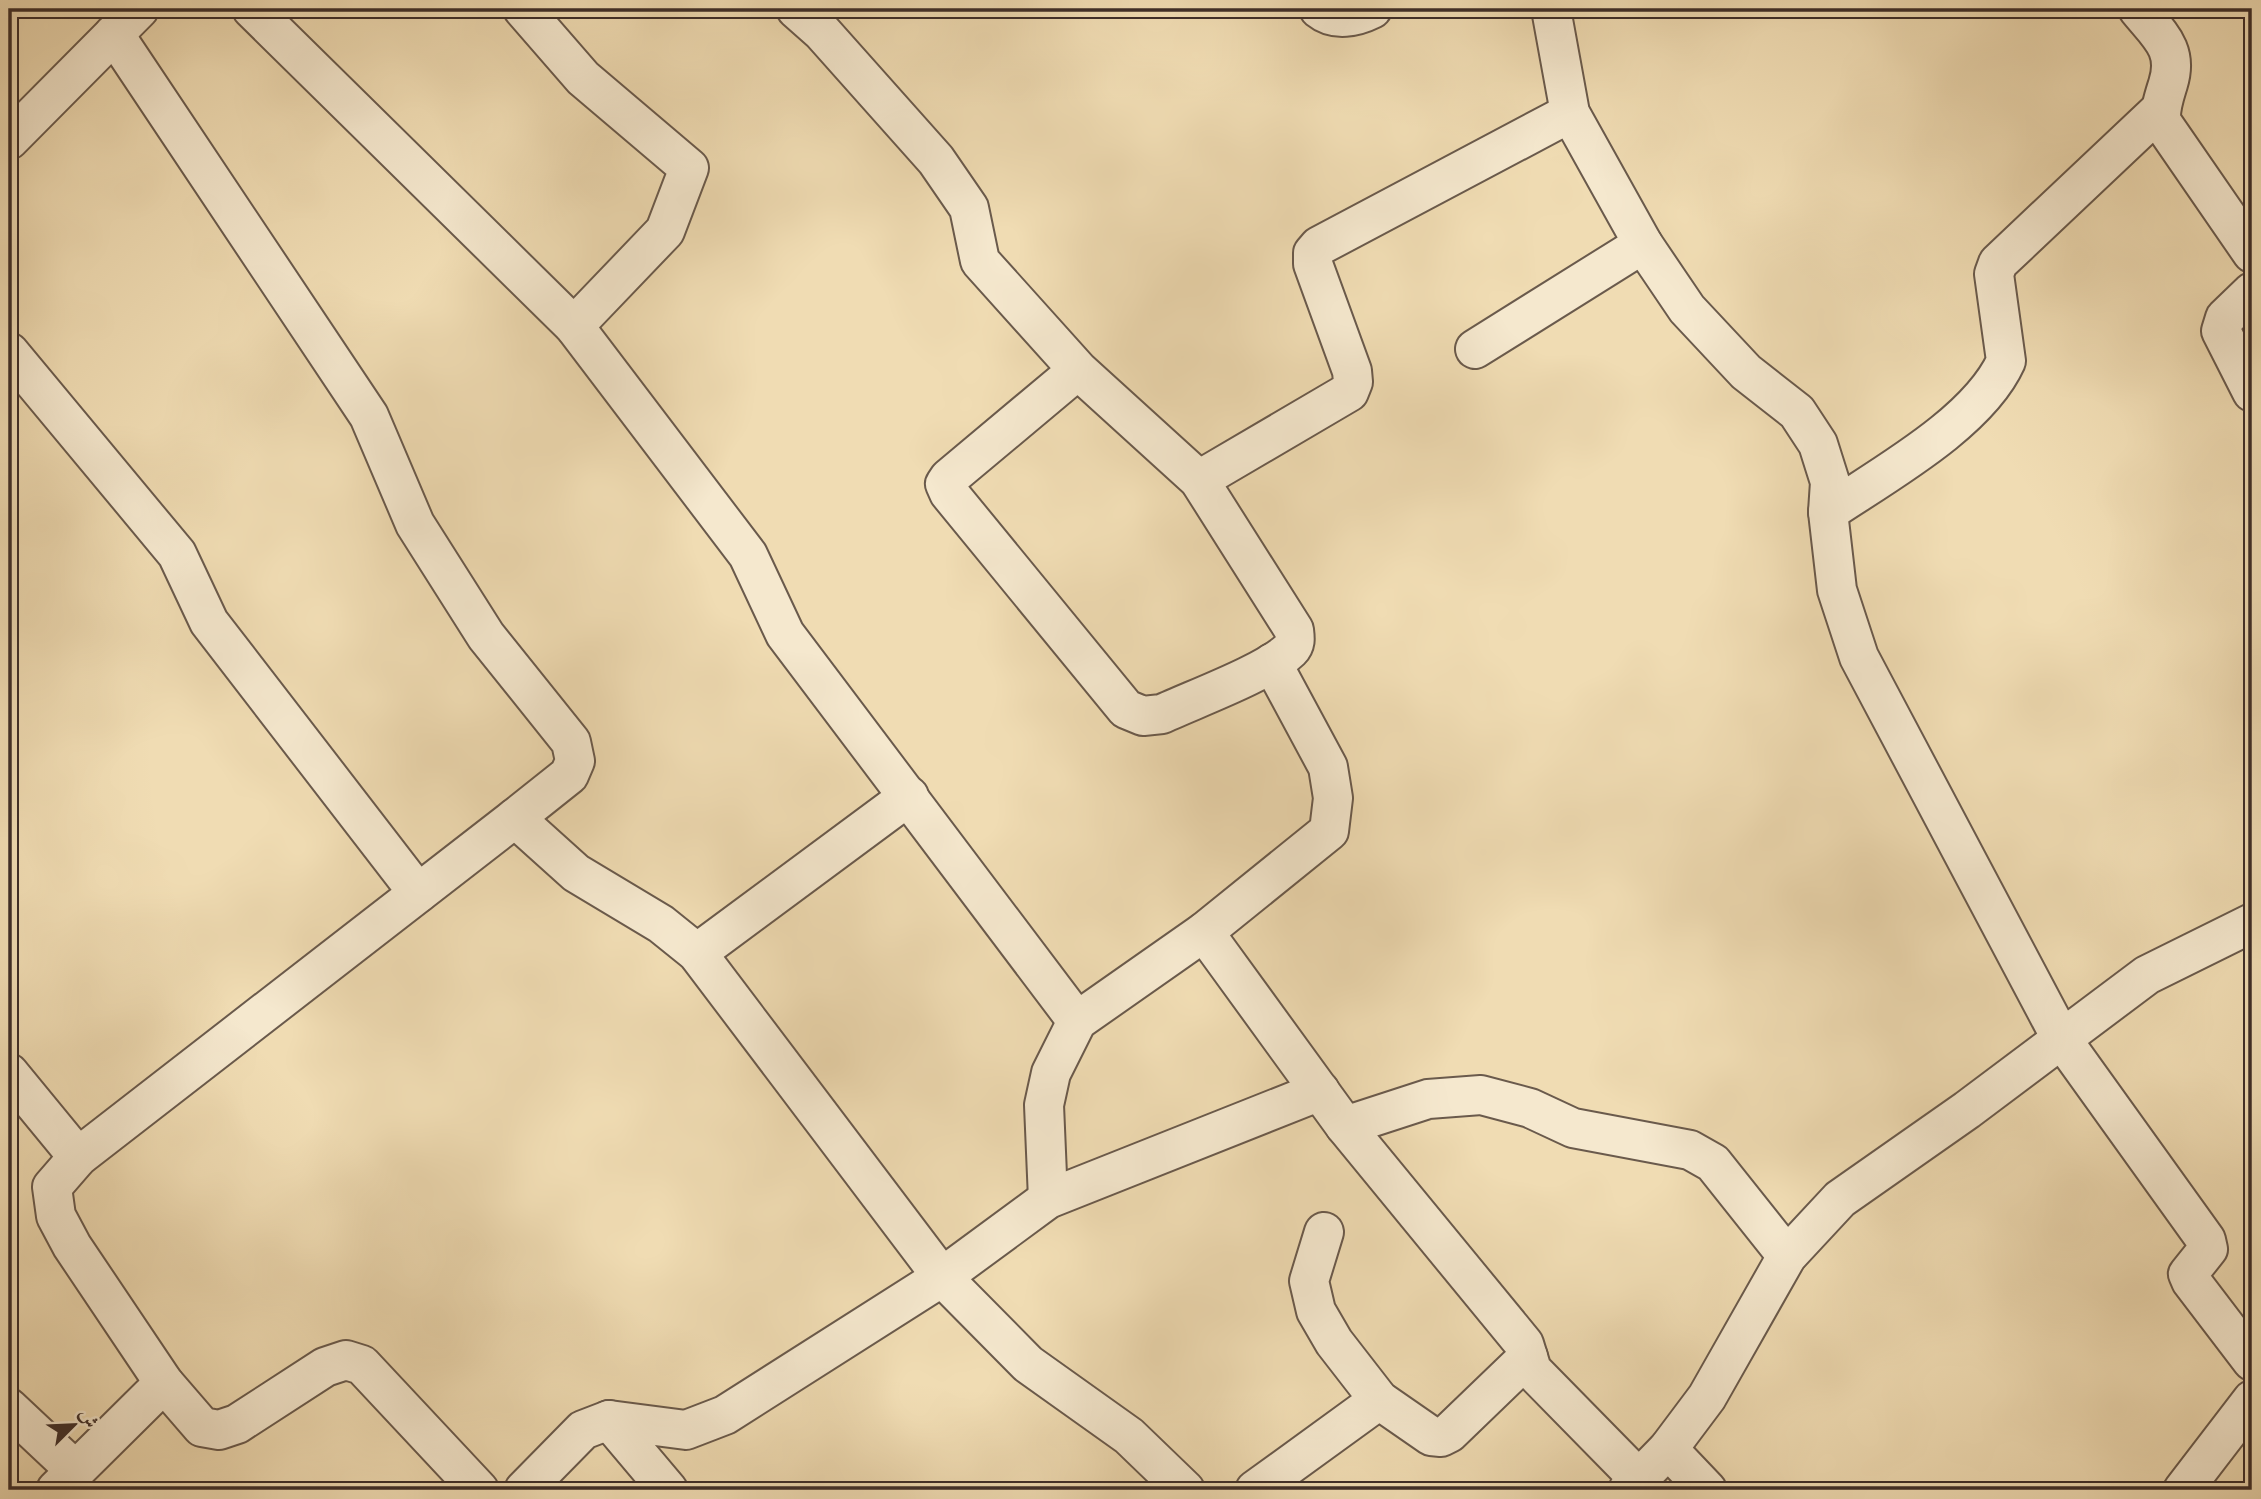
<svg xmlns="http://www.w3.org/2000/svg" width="2261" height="1499" font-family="'IM FELL Double Pica',Amiri,serif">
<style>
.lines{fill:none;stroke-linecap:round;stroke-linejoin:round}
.minor-casing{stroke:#6a5a4c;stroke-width:42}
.minor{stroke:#f5e8ce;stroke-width:38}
</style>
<rect width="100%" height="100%" fill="#f0dcb3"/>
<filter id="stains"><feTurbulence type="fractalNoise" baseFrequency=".00286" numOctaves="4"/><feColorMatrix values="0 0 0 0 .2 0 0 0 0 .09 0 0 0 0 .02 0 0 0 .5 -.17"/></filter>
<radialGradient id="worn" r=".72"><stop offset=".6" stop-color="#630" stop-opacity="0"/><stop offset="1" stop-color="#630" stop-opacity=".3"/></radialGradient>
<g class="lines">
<defs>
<g id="minor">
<polyline points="252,9 574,326 748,555 785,634 1077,1021"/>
<polyline points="523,9 583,78 689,168 665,231 574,326"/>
<path d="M796,9L822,32L936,160L969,208L980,261L1078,370L1199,480L1294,630C1295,638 1296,644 1290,650C1266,673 1194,699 1162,714L1143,716L1126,709L949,493L945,484L949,478L1078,370"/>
<path d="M1319,9C1335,22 1356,17 1372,9"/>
<polyline points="1551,9 1570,113 1643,244 1687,309 1746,372 1797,412 1818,444 1830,482 1828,512 1837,590 1859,657 2061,1038 2206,1240 2208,1249 2188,1274 2191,1281 2252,1361"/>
<path d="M2138,9C2159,35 2179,49 2168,84C2164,97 2160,108 2161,121L2252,253"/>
<polyline points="114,34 369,416 415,524 486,636 571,742 575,761 569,775 515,818 78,1157 52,1187 56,1216 72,1246 164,1383 202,1427 219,1430 237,1424 325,1367 346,1360 362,1365 479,1490"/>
<polyline points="9,140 139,9"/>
<polyline points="2252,292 2225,318 2221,331 2252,392"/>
<polyline points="1475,349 1643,244"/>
<polyline points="9,352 177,554 209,622 418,893"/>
<polyline points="1199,480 1349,392 1353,382 1352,371 1313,264 1313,253 1319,246 1570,113"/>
<path d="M1828,512C1883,475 1978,423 2006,361L1994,274L1998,263L2160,110"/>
<polyline points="515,818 576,873 661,924 697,953 942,1277 1028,1364 1129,1436 1185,1490"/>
<polyline points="1204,932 1345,1126 1524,1344 1532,1370 1638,1478"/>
<polyline points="697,953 909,796"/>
<polyline points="9,1073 78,1157"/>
<polyline points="1345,1126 1428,1099 1481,1095 1530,1108 1573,1128 1690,1150 1713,1163 1787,1256"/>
<polyline points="1048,1199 1044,1105 1051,1073 1077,1021 1204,932 1329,831 1333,798 1328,767 1272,663"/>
<polyline points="1324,1232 1309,1281 1316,1311 1334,1342 1379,1400 1431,1436 1441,1437 1449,1433 1528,1357"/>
<polyline points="9,1408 75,1470"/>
<polyline points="609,1420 668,1490"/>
<polyline points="1668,1449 1707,1490"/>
<polyline points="56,1490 164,1383"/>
<polyline points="524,1490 583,1430 609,1420 686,1430 725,1415 942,1277 1048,1199 1320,1091"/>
<polyline points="1255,1490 1379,1400"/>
<polyline points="1628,1490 1668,1449 1707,1397 1787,1256 1840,1199 1967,1110 2147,975 2252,923"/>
<polyline points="2183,1490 2252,1400"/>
</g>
</defs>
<!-- minor casing -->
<use href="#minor" class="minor-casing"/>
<!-- minor -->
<use href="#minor" class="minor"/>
</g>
<!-- margin -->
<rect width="2261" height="1499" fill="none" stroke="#f0dcb3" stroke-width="35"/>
<rect x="10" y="10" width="2240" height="1478" fill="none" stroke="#3e2e29" stroke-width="3.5"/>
<rect x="18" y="18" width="2226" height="1464" fill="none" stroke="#3e2e29" stroke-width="2"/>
<!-- north arrow -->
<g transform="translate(74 1425) rotate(66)" stroke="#f5e8ce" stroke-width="5" paint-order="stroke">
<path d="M0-5L12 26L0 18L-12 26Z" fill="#3e2e29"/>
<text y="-10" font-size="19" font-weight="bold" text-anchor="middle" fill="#3e2e29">ش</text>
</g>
<rect width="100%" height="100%" filter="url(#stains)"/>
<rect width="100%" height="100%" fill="url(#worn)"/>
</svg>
